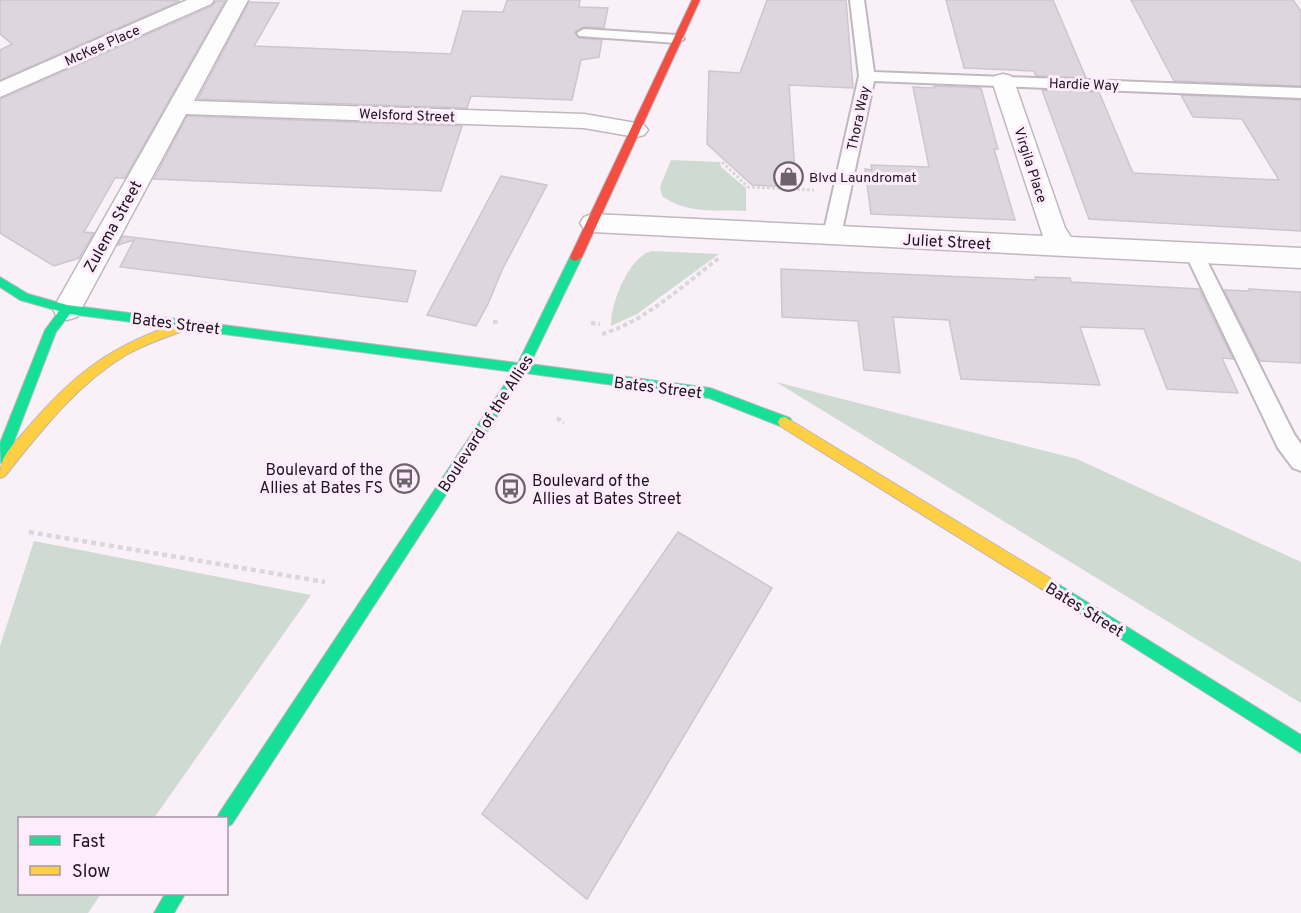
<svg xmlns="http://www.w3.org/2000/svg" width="1301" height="913" font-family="Overpass,sans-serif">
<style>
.green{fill:#cfdbd2}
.building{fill:#ddd6df;stroke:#cdc6cf;stroke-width:1.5}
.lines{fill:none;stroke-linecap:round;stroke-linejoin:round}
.lane-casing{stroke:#c0b7bf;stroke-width:4}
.street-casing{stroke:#c0b7bf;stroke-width:3}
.fast-casing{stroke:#c0b7bf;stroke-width:2}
.slow-casing{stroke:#c0b7bf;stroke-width:2}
.jam-casing{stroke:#c0b7bf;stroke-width:2}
.path-far2{stroke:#dad7da;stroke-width:3;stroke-dasharray:3 2;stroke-linecap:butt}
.path-far1{stroke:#dad7da;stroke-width:4;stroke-dasharray:4.5 3;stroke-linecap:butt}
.path{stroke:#dad7da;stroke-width:4.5;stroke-dasharray:5 4;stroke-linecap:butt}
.lane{fill:#fefdfe;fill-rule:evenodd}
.street{fill:#fefdfe;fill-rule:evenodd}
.fast{fill:#16e098;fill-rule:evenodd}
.slow{fill:#ffcf43;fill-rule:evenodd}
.jam{fill:#f24e42;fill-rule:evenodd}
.labels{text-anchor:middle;stroke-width:6;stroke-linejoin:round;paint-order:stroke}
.far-street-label{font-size:14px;fill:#1f151e;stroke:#fdecfc}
.far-poi-label{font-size:14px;fill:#1f151e;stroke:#fdecfc;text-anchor:start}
.street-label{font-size:16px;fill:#1f151e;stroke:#fdecfc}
.poi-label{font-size:16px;fill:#1f151e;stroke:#fdecfc;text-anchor:end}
</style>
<rect width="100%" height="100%" fill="#f9f0f8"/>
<!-- green -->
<g class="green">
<path d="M671,160L720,162L721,167L746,188V211C718,210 686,214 662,196L660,187Z"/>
<path d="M652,251L719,254L637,314L611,326C610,304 629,256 652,251Z"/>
<polygon points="776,382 1077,459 1301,562 1301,703"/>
<polygon points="34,541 311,595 154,818 20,818 20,894 101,894 88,913 0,913 0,646"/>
</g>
<!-- building -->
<g class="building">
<polygon points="0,0 151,0 180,1 0,80 0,50 12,44 0,34"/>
<polygon points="507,0 580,0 579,7 608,8 604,28 584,27 575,32 579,38 602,40 599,57 581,60 572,100 471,96 467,108 198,99 249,2 279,3 254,46 451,54 463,11 503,12"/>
<polygon points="767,0 846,0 853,88 789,85 796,187 752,185 707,144 709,71 740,73"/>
<polygon points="946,0 1053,0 1086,78 1036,76 1034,71 964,68"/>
<polygon points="1131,0 1293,0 1301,11 1301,86 1174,81"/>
<polygon points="216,1 225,1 125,178 115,178 84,232 94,233 79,258 54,266 0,233 0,99 212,6"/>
<polygon points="934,86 981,88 998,149 994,149 1015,220 871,214 865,169 872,170 871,165 929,167 913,87 934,88"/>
<polygon points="1042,90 1099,92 1133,173 1279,180 1242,119 1193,117 1181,95 1301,100 1301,231 1089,219"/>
<polygon points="187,116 462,126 441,191 154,179"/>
<polygon points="501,176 547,185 502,270 488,304 476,326 427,315"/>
<polygon points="123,236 250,252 416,271 407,302 120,267 134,240 118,245"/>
<polygon points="781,269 1036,280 1035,277 1070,278 1071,282 1199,289 1233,359 1222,358 1238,393 1167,389 1144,329 1080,327 1100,385 961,379 949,320 893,317 900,373 864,370 858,321 782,317"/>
<polygon points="1249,289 1301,292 1301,363 1260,361 1224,290 1250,291"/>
<polygon points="678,532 772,588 587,899 482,814"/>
</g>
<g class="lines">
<defs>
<g id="lane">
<polygon points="850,0 864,0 874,72 1301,88 1301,98 874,81 841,235 838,240 832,241 826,240 823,235 859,76"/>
<polygon points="584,29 677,35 684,39 677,43 579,36 577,33"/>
<polygon points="1194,246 1201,248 1203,253 1294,434 1301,444 1301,471 1293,468 1278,448 1185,253 1187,248"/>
</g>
<g id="street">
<polygon points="187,0 214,0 211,4 0,97 0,82"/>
<polygon points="228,0 248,0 194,101 584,114 636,123 644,125 648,130 644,135 636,137 584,128 186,114 77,317 67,320 57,317 53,309"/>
<polygon points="1003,74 1011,76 1014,81 1065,228 1071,237 1301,248 1301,268 593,232 584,229 580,223 584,217 593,214 1043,236 992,81 995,76"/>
</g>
<g id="fast">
<polygon points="576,253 582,257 530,364 710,388 790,418 792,422 790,426 780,426 709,398 525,373 232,824 226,827 226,818 217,818 220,812 513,372 70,314 56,332 8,457 6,461 1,463 0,443 45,330 59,311 20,300 0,287 0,277 28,294 67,305 518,363 570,257"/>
<polygon points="1045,576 1301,735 1301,753 1040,588 1038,583 1040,578"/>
<polygon points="165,894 185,894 174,913 154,913"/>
</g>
<g id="slow">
<path d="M182,322L188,327L186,330C166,337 145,344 126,355C76,385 41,431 5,476L0,478C0,455 11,448 25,431C73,374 111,345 182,322Z"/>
<polygon points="785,417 1050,578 1052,583 1050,588 1045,590 1040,588 780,426 778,422 780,418"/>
</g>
<polygon id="jam" points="692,0 700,0 582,257 576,261 572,260 570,257"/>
</defs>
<!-- lane casing -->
<use href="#lane" class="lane-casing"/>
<!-- street casing -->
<use href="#street" class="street-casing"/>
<!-- fast casing -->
<use href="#fast" class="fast-casing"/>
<!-- slow casing -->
<use href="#slow" class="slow-casing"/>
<!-- jam casing -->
<use href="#jam" class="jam-casing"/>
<!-- path-far2 -->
<polyline class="path-far2" points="722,162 748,187 814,190"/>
<!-- path-far1 -->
<g class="path-far1">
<polyline points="493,322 500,322"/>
<polyline points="591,323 600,324"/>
<path d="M602,334C647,320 682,286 719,258"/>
<polyline points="557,418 564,423"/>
</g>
<!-- path -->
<polyline class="path" points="29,532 325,582"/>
<!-- lane -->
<use href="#lane" class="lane"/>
<!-- street -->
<use href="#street" class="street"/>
<!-- fast -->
<use href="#fast" class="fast"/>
<!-- slow -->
<use href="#slow" class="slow"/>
<!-- jam -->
<use href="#jam" class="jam"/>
</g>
<!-- icons -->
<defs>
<symbol id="shop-ring" viewBox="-11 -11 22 22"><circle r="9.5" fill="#fdecfc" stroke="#6b626a" stroke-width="1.5"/><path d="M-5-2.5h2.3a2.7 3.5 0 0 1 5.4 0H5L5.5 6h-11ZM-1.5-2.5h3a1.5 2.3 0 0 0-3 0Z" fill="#6b626a"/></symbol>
<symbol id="bus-ring" viewBox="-11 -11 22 22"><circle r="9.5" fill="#fdecfc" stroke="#6b626a" stroke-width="1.5"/><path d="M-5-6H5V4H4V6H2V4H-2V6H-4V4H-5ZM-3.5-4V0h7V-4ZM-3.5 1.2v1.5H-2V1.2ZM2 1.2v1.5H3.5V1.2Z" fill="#6b626a"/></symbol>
</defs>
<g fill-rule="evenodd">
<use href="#shop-ring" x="772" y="160" width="33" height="33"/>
<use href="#bus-ring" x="388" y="462" width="33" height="33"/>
<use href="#bus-ring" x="494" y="472" width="33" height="33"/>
</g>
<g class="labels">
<!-- far-street labels -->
<g class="far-street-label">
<text transform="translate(102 45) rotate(-24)" y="5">McKee Place</text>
<text transform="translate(1084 84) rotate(2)" y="5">Hardie Way</text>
<text transform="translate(407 115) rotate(2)" y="5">Welsford Street</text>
<text transform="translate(858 118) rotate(-78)" y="5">Thora Way</text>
<text transform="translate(1031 165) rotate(72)" y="5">Virgila Place</text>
</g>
<!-- far-poi labels -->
<g class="far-poi-label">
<text x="809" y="182">Blvd Laundromat</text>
</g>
<!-- street labels -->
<g class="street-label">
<text transform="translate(112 226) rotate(-61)" y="6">Zulema Street</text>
<text transform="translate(947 241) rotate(3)" y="6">Juliet Street</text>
<text transform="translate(176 323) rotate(7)" y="6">Bates Street</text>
<text transform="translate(658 387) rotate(7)" y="6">Bates Street</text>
<text transform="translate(485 423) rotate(-57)" y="6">Boulevard of the Allies</text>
<text transform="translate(1085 609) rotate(32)" y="6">Bates Street</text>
</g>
<!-- poi labels -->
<g class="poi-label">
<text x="383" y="475">Boulevard of the<tspan x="383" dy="18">Allies at Bates FS</tspan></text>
<text x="532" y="486" text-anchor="start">Boulevard of the<tspan x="532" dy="18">Allies at Bates Street</tspan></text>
</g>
</g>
<!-- legend -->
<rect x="18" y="817" width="210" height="78" fill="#fdecfc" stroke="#a496a3" stroke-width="1.5"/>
<rect x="30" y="836" width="30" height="9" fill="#16e098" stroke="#a496a3" stroke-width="1.5"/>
<text x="72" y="847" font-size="18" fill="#1f151e">Fast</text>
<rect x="30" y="866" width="30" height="9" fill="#ffcf43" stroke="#a496a3" stroke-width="1.5"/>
<text x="72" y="877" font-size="18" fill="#1f151e">Slow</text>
</svg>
